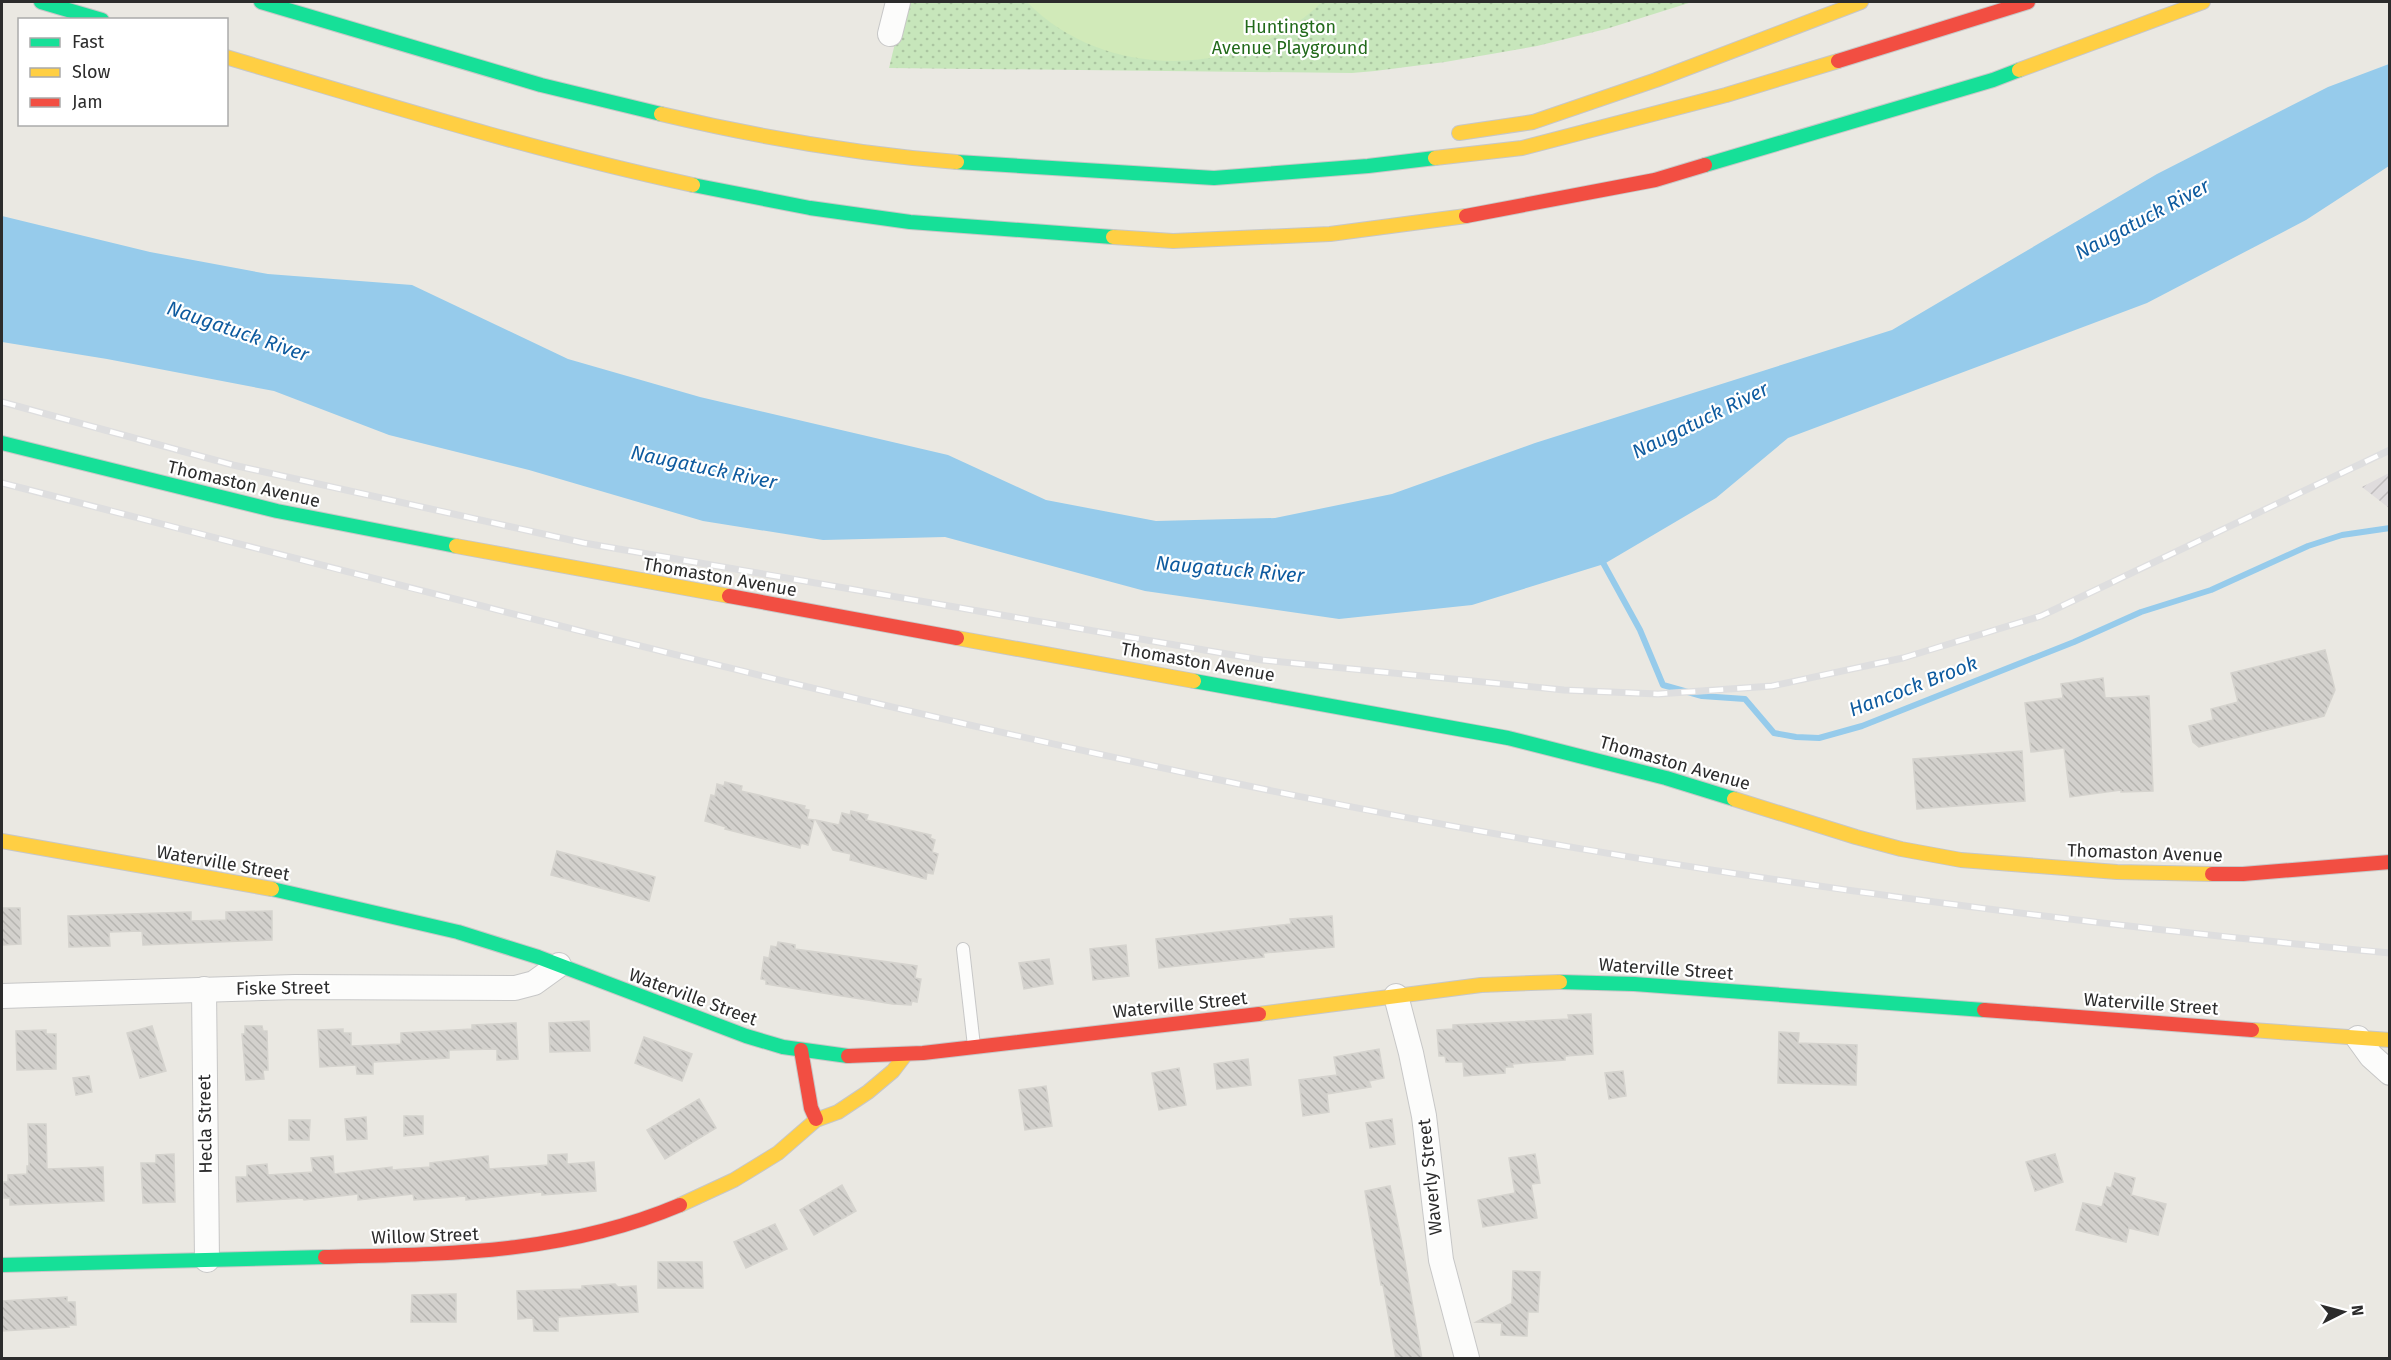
<svg xmlns="http://www.w3.org/2000/svg" width="2391" height="1360" font-family="'Fira Sans',sans-serif">
<style>
.industrial{fill:url(#industrial-furrows)}
.park{fill:url(#park-dots)}
.pitch{fill:#d1eab9}
.water{fill:#96cbeb}
.lines{fill:none;stroke-linecap:round;stroke-linejoin:round}
.stream{stroke:#96cbeb;stroke-width:6}
.building{fill:url(#building-back-hatch);stroke:#d5d3ce;stroke-width:1.5}
.lane-casing{stroke:#c7c7c7;stroke-width:14}
.street-casing{stroke:#c7c7c7;stroke-width:26}
.fast-casing{stroke:#c7c7c7;stroke-width:16}
.slow-casing{stroke:#c7c7c7;stroke-width:16}
.jam-casing{stroke:#c7c7c7;stroke-width:16}
.lane{stroke:#fcfcfb;stroke-width:12}
.street{stroke:#fcfcfb;stroke-width:24}
.fast{stroke:#16e098;stroke-width:14}
.slow{stroke:#ffcf43;stroke-width:14}
.jam{stroke:#f24e42;stroke-width:14}
.rail-casing{stroke:#dededf;stroke-width:7}
.rail{stroke:#fff;stroke-width:4.5;stroke-dasharray:14;stroke-linecap:butt}
.labels{text-anchor:middle;stroke-width:4.5;stroke-linejoin:round;paint-order:stroke}
.park-label{font-size:18px;fill:#226a1b;stroke:#fff}
.street-label{font-size:18px;fill:#2c2c2c;stroke:#fff}
.water-label{font-size:20px;font-style:italic;fill:#0e5b9f;stroke:#fff}
</style>
<defs>
<pattern id="industrial-furrows" width="10" height="10" patternUnits="userSpaceOnUse" patternTransform="scale(1.5)"><rect width="10" height="10" fill="#dfdcdd"/><path d="M-1 1l2-2M0 10L10 0M9 11l2-2" fill="none" stroke="#c0bdbe"/></pattern>
<pattern id="park-dots" width="8" height="8" patternUnits="userSpaceOnUse" patternTransform="scale(1.5)"><rect width="8" height="8" fill="#c7e6bb"/><path d="M2 2h.1M6 6h.1" fill="none" stroke="#abc5a1" stroke-width="1.8" stroke-linecap="round"/></pattern>
<pattern id="building-back-hatch" width="6" height="6" patternUnits="userSpaceOnUse" patternTransform="scale(1.5)"><rect width="6" height="6" fill="#d3d1cd"/><path d="M-1 5l2 2M0 0l6 6M5-1l2 2" fill="none" stroke="#b5b4b0"/></pattern>
</defs>
<rect width="100%" height="100%" fill="#eae8e2"/>
<!-- industrial -->
<polygon class="industrial" points="2389,473 2389,508 2362,487"/>
<!-- park -->
<polygon class="park" points="905,2 1692,2 1606,29 1537,46 1445,62 1375,71 1352,73 889,68"/>
<!-- pitch -->
<path class="pitch" d="M1027,2H1322C1244,79 1105,82 1027,2Z"/>
<!-- water -->
<polygon class="water" points="2389,64 2389,166 2306,220 2147,303 1788,438 1716,498 1604,564 1472,605 1339,619 1145,591 945,537 823,540 703,521 529,470 389,435 274,391 107,359 2,342 2,216 150,252 268,274 412,285 568,359 700,397 948,455 1046,500 1156,521 1275,518 1392,494 1535,443 1892,330 2157,174 2328,87"/>
<g class="lines">
<!-- stream -->
<polyline class="stream" points="1601,559 1640,630 1663,685 1702,696 1745,699 1774,733 1796,737 1819,738 1862,726 2074,642 2141,612 2211,590 2308,546 2342,535 2390,528"/>
</g>
<!-- building -->
<g class="building">
<polygon points="2325,650 2335,690 2324,716 2199,747 2193,742 2189,726 2213,720 2211,709 2238,702 2231,673"/>
<polygon points="2103,678 2105,698 2149,696 2153,791 2121,792 2121,790 2070,797 2064,748 2031,752 2025,703 2063,698 2061,684"/>
<polygon points="2022,751 2025,801 1917,809 1913,759"/>
<polygon points="725,782 742,786 741,791 805,806 804,809 809,810 807,819 814,820 808,845 801,843 800,848 725,829 726,827 705,821 711,795 715,796 717,784 724,786"/>
<polygon points="851,811 868,815 866,820 931,835 930,838 935,840 932,852 938,854 933,874 927,873 926,879 850,860 851,854 833,850 816,820 839,825 842,813 850,815"/>
<polygon points="557,851 655,877 649,901 551,875"/>
<polygon points="2,908 20,908 21,944 2,945"/>
<polygon points="272,911 272,940 143,945 142,931 109,932 110,946 69,947 68,916 191,912 191,921 226,920 226,912"/>
<polygon points="1332,916 1334,947 1263,953 1264,957 1159,968 1156,939 1291,924 1290,919"/>
<polygon points="778,942 795,945 795,949 917,966 915,978 921,979 917,1002 912,1001 911,1005 893,1004 766,984 766,980 761,979 764,957 769,958 771,946 777,947"/>
<polygon points="1126,945 1129,976 1093,980 1090,949"/>
<polygon points="1049,959 1053,984 1024,989 1019,963"/>
<polygon points="1591,1014 1593,1054 1565,1056 1565,1060 1512,1064 1513,1067 1505,1067 1505,1073 1464,1076 1463,1062 1446,1062 1445,1056 1439,1056 1437,1030 1453,1029 1453,1025 1569,1019 1568,1015"/>
<polygon points="589,1021 590,1051 550,1052 549,1023"/>
<polygon points="516,1023 518,1059 497,1060 497,1049 449,1050 449,1058 373,1062 373,1074 357,1074 356,1065 320,1067 318,1030 343,1029 343,1033 351,1033 351,1046 401,1044 401,1033 472,1029 472,1025"/>
<polygon points="152,1026 166,1071 140,1078 127,1033"/>
<polygon points="245,1026 262,1026 263,1031 267,1031 268,1070 263,1070 264,1079 246,1080 242,1034 245,1034"/>
<polygon points="46,1030 46,1034 56,1034 56,1069 17,1070 16,1031"/>
<polygon points="1779,1032 1799,1033 1798,1043 1857,1045 1856,1085 1778,1083"/>
<polygon points="644,1037 692,1054 682,1081 635,1063"/>
<polygon points="1379,1049 1384,1078 1369,1081 1371,1087 1327,1094 1329,1112 1303,1116 1299,1080 1337,1075 1334,1057"/>
<polygon points="1248,1059 1251,1085 1217,1089 1214,1064"/>
<polygon points="1179,1068 1186,1105 1159,1110 1152,1073"/>
<polygon points="1623,1071 1626,1096 1609,1099 1605,1073"/>
<polygon points="89,1076 92,1092 76,1095 73,1078"/>
<polygon points="1046,1086 1052,1126 1025,1130 1019,1090"/>
<polygon points="699,1099 716,1128 665,1159 647,1130"/>
<polygon points="404,1116 423,1116 423,1134 404,1136"/>
<polygon points="366,1117 367,1139 347,1140 345,1119"/>
<polygon points="1392,1119 1395,1144 1370,1148 1366,1123"/>
<polygon points="289,1120 310,1120 309,1140 289,1140"/>
<polygon points="28,1124 46,1124 47,1169 103,1167 104,1201 10,1205 10,1198 4,1198 3,1182 8,1182 8,1175 27,1174 27,1166 29,1166"/>
<polygon points="174,1154 175,1202 143,1203 141,1163 156,1163 156,1155"/>
<polygon points="567,1154 567,1164 594,1162 596,1191 542,1195 542,1192 466,1200 466,1196 414,1200 413,1194 358,1200 358,1194 304,1200 303,1198 237,1202 236,1177 247,1177 247,1166 267,1164 268,1175 313,1172 311,1158 333,1156 334,1174 392,1167 392,1170 430,1167 430,1163 488,1156 489,1169 548,1165 548,1155"/>
<polygon points="1535,1154 1540,1183 1531,1184 1537,1218 1483,1227 1478,1200 1515,1193 1509,1158"/>
<polygon points="2055,1154 2063,1182 2035,1191 2026,1162"/>
<polygon points="2115,1173 2135,1178 2131,1195 2166,1204 2158,1235 2129,1228 2126,1242 2076,1230 2083,1203 2102,1207 2107,1187 2111,1188"/>
<polygon points="842,1185 856,1211 814,1235 800,1210"/>
<polygon points="1390,1186 1401,1239 1422,1359 1396,1359 1383,1285 1381,1285 1365,1191"/>
<polygon points="775,1224 787,1249 746,1268 734,1242"/>
<polygon points="658,1262 702,1262 703,1288 658,1288"/>
<polygon points="1513,1271 1540,1272 1538,1312 1528,1312 1527,1336 1501,1335 1502,1323 1476,1322 1512,1303"/>
<polygon points="615,1284 618,1287 636,1286 638,1312 558,1317 558,1331 534,1331 533,1318 518,1319 517,1291 582,1289 582,1286"/>
<polygon points="456,1294 456,1322 411,1322 412,1295"/>
<polygon points="67,1297 67,1302 75,1302 76,1325 68,1325 69,1327 2,1331 2,1301"/>
</g>
<g class="lines">
<defs>
<polyline id="lane" points="963,949 974,1046"/>
<g id="street">
<polyline points="890,34 898,2"/>
<polyline points="204,989 207,1260"/>
<polyline points="2,996 295,987 515,988 534,983 559,965"/>
<polyline points="1396,996 1411,1053 1424,1116 1441,1260 1467,1358"/>
<polyline points="2358,1038 2371,1056 2390,1073"/>
</g>
<g id="fast">
<polyline points="41,2 102,20"/>
<polyline points="261,2 541,85 661,114"/>
<polyline points="957,162 1214,178 1368,166 1435,158"/>
<polyline points="1705,165 1993,80 2019,70"/>
<polyline points="693,185 810,208 910,222 1113,237"/>
<polyline points="2,443 277,511 456,546"/>
<polyline points="1194,681 1508,738 1666,778 1734,799"/>
<polyline points="272,889 458,932 538,957 746,1036 783,1047 848,1056"/>
<polyline points="1560,982 1634,984 1984,1010"/>
<polyline points="2,1265 325,1257"/>
</g>
<g id="slow">
<path d="M226,57C381,103 535,151 693,185"/>
<polyline points="2019,70 2203,2"/>
<path d="M661,114C758,137 857,154 957,162"/>
<polyline points="1459,133 1533,122 1656,80 1861,2"/>
<polyline points="1435,158 1522,148 1726,95 1838,61"/>
<polyline points="1113,237 1173,241 1330,234 1466,216"/>
<polyline points="456,546 729,596"/>
<polyline points="957,638 1194,681"/>
<polyline points="1734,799 1856,837 1901,849 1961,860 2117,872 2212,874"/>
<polyline points="2,841 272,889"/>
<polyline points="1259,1014 1481,985 1560,982"/>
<polyline points="2252,1030 2390,1040"/>
<polyline points="680,1205 734,1180 778,1153 816,1120 838,1112 868,1092 893,1071 906,1054"/>
</g>
<g id="jam">
<polyline points="1838,61 2028,2"/>
<polyline points="1466,216 1655,180 1705,165"/>
<polyline points="729,596 957,638"/>
<polyline points="2212,874 2243,874 2390,862"/>
<polyline points="1984,1010 2252,1030"/>
<polyline points="801,1050 811,1108 816,1119"/>
<polyline points="848,1056 923,1053 1259,1014"/>
<path d="M325,1257C449,1254 564,1254 680,1205"/>
</g>
</defs>
<!-- lane casing -->
<use href="#lane" class="lane-casing"/>
<!-- street casing -->
<use href="#street" class="street-casing"/>
<!-- fast casing -->
<use href="#fast" class="fast-casing"/>
<!-- slow casing -->
<use href="#slow" class="slow-casing"/>
<!-- jam casing -->
<use href="#jam" class="jam-casing"/>
<!-- lane -->
<use href="#lane" class="lane"/>
<!-- street -->
<use href="#street" class="street"/>
<!-- fast -->
<use href="#fast" class="fast"/>
<!-- slow -->
<use href="#slow" class="slow"/>
<!-- jam -->
<use href="#jam" class="jam"/>
<defs>
<g id="rail">
<polyline points="2,402 233,465 584,543 1262,660 1564,690 1658,694 1772,686 1903,658 2041,616 2390,450"/>
<path d="M2,483C421,590 839,702 1263,789C1634,866 2012,918 2390,953"/>
</g>
</defs>
<!-- rail casing -->
<use href="#rail" class="rail-casing"/>
<!-- rail -->
<use href="#rail" class="rail"/>
</g>
<g class="labels">
<!-- park labels -->
<g class="park-label">
<text x="1290" y="33">Huntington<tspan x="1290" dy="21">Avenue Playground</tspan></text>
</g>
<!-- street labels -->
<g class="street-label">
<text transform="translate(244 484) rotate(13)" y="6">Thomaston Avenue</text>
<text transform="translate(720 577) rotate(10)" y="6">Thomaston Avenue</text>
<text transform="translate(1198 662) rotate(10)" y="6">Thomaston Avenue</text>
<text transform="translate(1675 763) rotate(16)" y="6">Thomaston Avenue</text>
<text transform="translate(2145 853) rotate(2)" y="6">Thomaston Avenue</text>
<text transform="translate(223 863) rotate(10)" y="6">Waterville Street</text>
<text transform="translate(1666 969) rotate(4)" y="6">Waterville Street</text>
<text transform="translate(283 988) rotate(-1)" y="6">Fiske Street</text>
<text transform="translate(693 997) rotate(20)" y="6">Waterville Street</text>
<text transform="translate(2151 1004) rotate(4)" y="6">Waterville Street</text>
<text transform="translate(1180 1005) rotate(-6)" y="6">Waterville Street</text>
<text transform="translate(205 1124) rotate(-91)" y="6">Hecla Street</text>
<text transform="translate(1430 1177) rotate(-96)" y="6">Waverly Street</text>
<text transform="translate(425 1236) rotate(-2)" y="6">Willow Street</text>
</g>
<!-- water labels -->
<g class="water-label">
<text transform="translate(2142 219) rotate(-28)" y="7">Naugatuck River</text>
<text transform="translate(238 331) rotate(19)" y="7">Naugatuck River</text>
<text transform="translate(1700 420) rotate(-26)" y="7">Naugatuck River</text>
<text transform="translate(704 467) rotate(12)" y="7">Naugatuck River</text>
<text transform="translate(1230 569) rotate(5)" y="7">Naugatuck River</text>
<text transform="translate(1913 686) rotate(-21)" y="7">Hancock Brook</text>
</g>
</g>
<!-- border -->
<rect width="2391" height="1360" fill="none" stroke="#2c2c2c" stroke-width="6"/>
<!-- legend -->
<rect x="18" y="18" width="210" height="108" fill="#ffffff" stroke="#ababab" stroke-width="1.5"/>
<rect x="30" y="38" width="30" height="9" fill="#16e098" stroke="#ababab" stroke-width="1.5"/>
<text x="72" y="48" font-size="18" fill="#2c2c2c">Fast</text>
<rect x="30" y="68" width="30" height="9" fill="#ffcf43" stroke="#ababab" stroke-width="1.5"/>
<text x="72" y="78" font-size="18" fill="#2c2c2c">Slow</text>
<rect x="30" y="98" width="30" height="9" fill="#f24e42" stroke="#ababab" stroke-width="1.5"/>
<text x="72" y="108" font-size="18" fill="#2c2c2c">Jam</text>
<!-- north arrow -->
<g transform="translate(2343 1312) rotate(84)" stroke="#ffffff" stroke-width="4.5" paint-order="stroke">
<path d="M0-4.5L10 22L0 15L-10 22Z" fill="#2c2c2c"/>
<text y="-9" font-size="16" font-weight="bold" text-anchor="middle" fill="#2c2c2c">N</text>
</g>
</svg>
